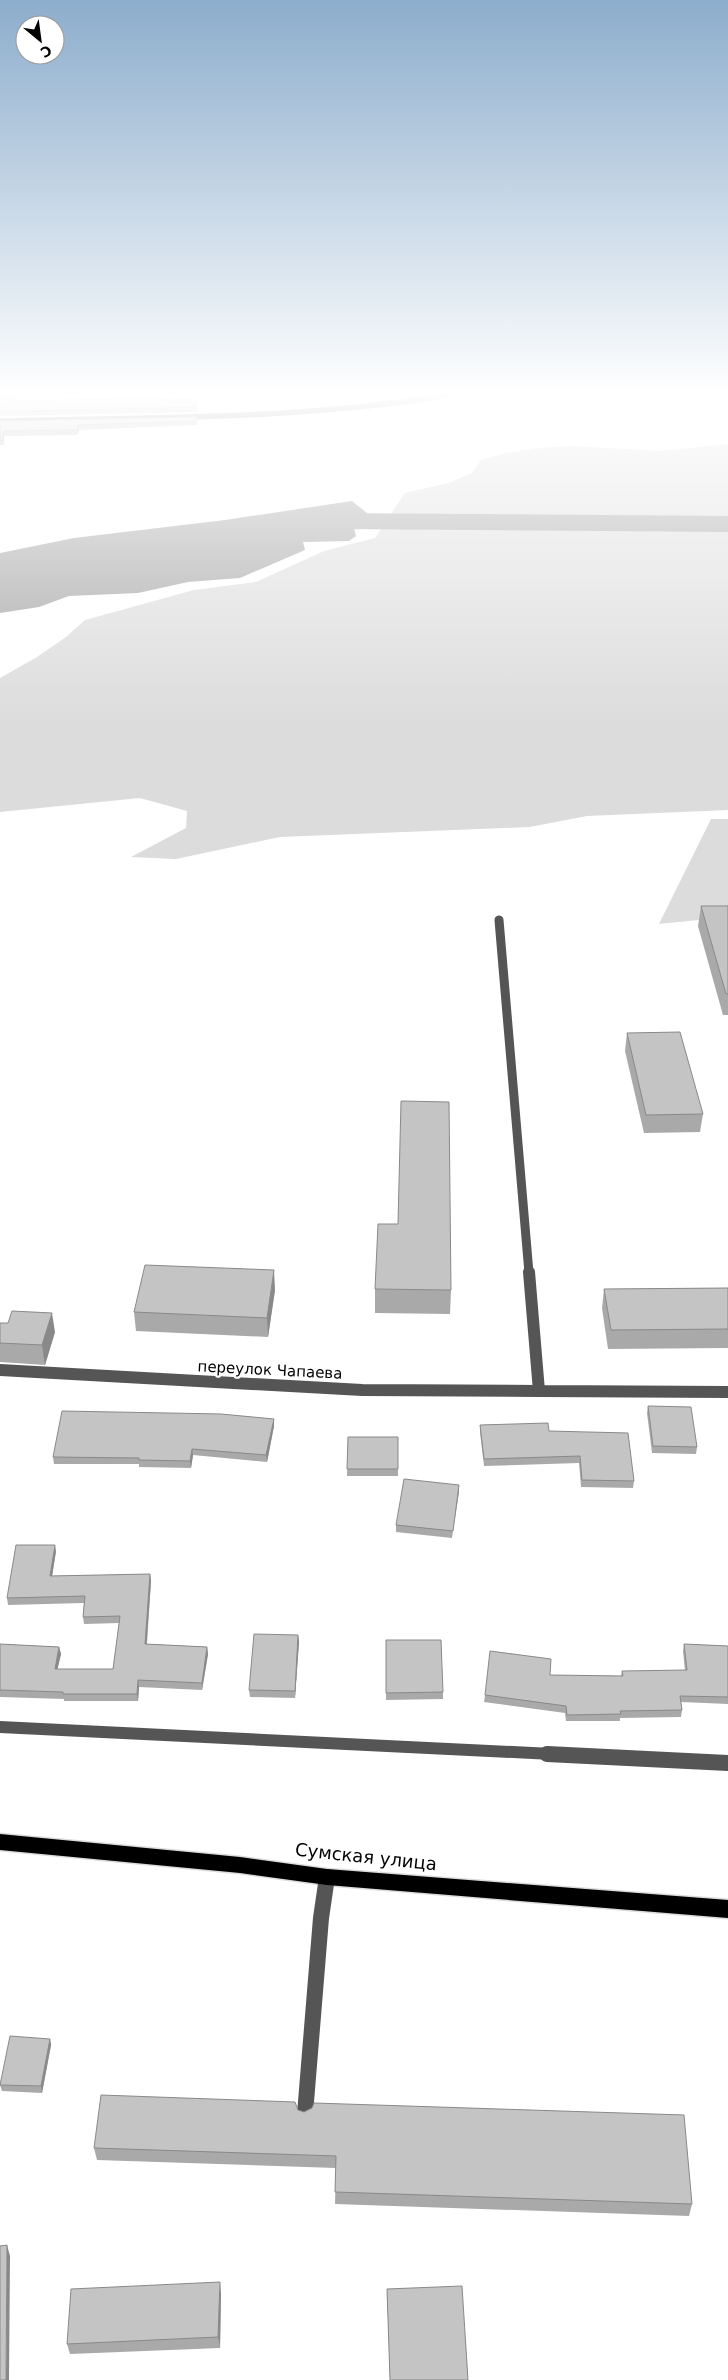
<svg xmlns="http://www.w3.org/2000/svg" width="728" height="2380" font-family="'DejaVu Sans',sans-serif">
<style>
.green{fill:#dcdcdc}
.water{fill:#a3a3a3}
.lines{fill:none;stroke-linecap:round;stroke-linejoin:round}
.river{fill:#a3a3a3;fill-rule:evenodd}
.primary-casing{stroke:#dbdbdb;stroke-width:3}
.lane{stroke:#555;stroke-width:16}
.street-far3{stroke:#555;stroke-width:5.5}
.street-far2{stroke:#555;stroke-width:9}
.street-far1{stroke:#555;stroke-width:12}
.street{stroke:#555;stroke-width:16}
.primary{fill:#000;fill-rule:evenodd}
.wall{fill:#a9a9a9}
.shaded-wall{fill:#898989}
.building{fill:#c4c4c4;stroke:#898989}
.labels{text-anchor:middle;stroke-width:4.5;stroke-linejoin:round;paint-order:stroke}
.street-label{font-size:15px;fill:#000;stroke:#fff}
.near-street-label{font-size:18px;fill:#000;stroke:#fff}
</style>
<rect width="100%" height="100%" fill="#fff"/>
<!-- green -->
<g class="green">
<polygon points="728,444 728,810 587,816 530,827 280,837 176,859 131,857 186,828 187,811 140,798 0,812 0,678 37,657 66,637 85,620 194,590 256,582 324,551 375,538 405,493 449,483 472,473 481,460 506,453 539,448 572,446 661,451"/>
<polygon points="711,819 728,819 728,917 659,924"/>
</g>
<!-- water -->
<polygon class="water" points="352,501 372,517 354,528 356,536 349,541 303,542 305,550 240,578 188,582 138,593 69,596 39,607 0,613 0,553 74,538 225,520"/>
<g class="lines">
<!-- river -->
<polygon class="river" points="338,513 728,516 728,532 338,529 298,536 288,534 284,528 288,522"/>
<defs>
<polygon id="primary" points="0,1834 240,1857 327,1869 728,1900 728,1918 327,1885 240,1873 0,1850"/>
</defs>
<!-- primary casing -->
<use href="#primary" class="primary-casing"/>
<!-- lane -->
<polyline class="lane" points="305,2114 321,1918 327,1877"/>
<!-- street-far3 -->
<path class="street-far3" d="M0,421C149,417 300,420 447,395"/>
<!-- street-far2 -->
<polyline class="street-far2" points="499,920 529,1273"/>
<!-- street-far1 -->
<g class="street-far1">
<polyline points="529,1272 539,1391 728,1392"/>
<polyline points="0,1370 362,1390 539,1391"/>
<polyline points="0,1727 572,1755"/>
</g>
<!-- street -->
<polyline class="street" points="547,1754 728,1763"/>
<!-- primary -->
<use href="#primary" class="primary"/>
</g>
<!-- wall -->
<g class="wall">
<polygon points="0,395 17,395 14,401 196,399 197,412 0,416"/>
<polygon points="197,417 197,425 79,430 77,435 4,436 4,445 0,445 0,421"/>
<polygon points="701,906 728,906 728,1015 723,1015 698,926"/>
<polygon points="627,1033 703,1114 700,1132 644,1133 625,1051"/>
<polygon points="728,1288 728,1348 608,1349 602,1308 604,1289"/>
<polygon points="375,1289 451,1290 450,1314 375,1313"/>
<polygon points="275,1290 268,1337 136,1331 134,1312"/>
<polygon points="0,1323 55,1332 45,1365 0,1362"/>
<polygon points="648,1406 697,1447 696,1454 652,1453 647,1413"/>
<polygon points="274,1419 274,1426 267,1462 193,1455 191,1468 139,1467 139,1464 54,1464 53,1457"/>
<polygon points="480,1425 549,1431 634,1481 633,1488 581,1487 579,1463 484,1466 480,1432"/>
<polygon points="348,1437 398,1437 398,1476 347,1476"/>
<polygon points="459,1485 452,1538 396,1532 396,1525"/>
<polygon points="56,1551 52,1576 150,1574 151,1581 147,1644 207,1647 208,1654 202,1690 139,1687 138,1701 64,1701 64,1699 0,1697 0,1644 59,1647 61,1654 57,1669 113,1669 119,1623 84,1624 83,1617 84,1603 8,1605 7,1598"/>
<polygon points="298,1635 299,1642 295,1698 250,1697 249,1690"/>
<polygon points="386,1640 443,1692 443,1699 386,1700"/>
<polygon points="684,1644 728,1646 728,1704 681,1702 682,1710 681,1717 620,1718 620,1721 566,1721 565,1713 484,1702 485,1695 550,1675 621,1676 622,1671 685,1671 683,1651"/>
<polygon points="50,2039 51,2045 42,2093 2,2091 0,2085"/>
<polygon points="312,2108 692,2204 689,2216 335,2204 336,2168 97,2160 94,2148 298,2110 304,2112"/>
<polygon points="387,2289 468,2380 390,2380"/>
<polygon points="221,2293 220,2348 70,2354 67,2344"/>
</g>
<!-- shaded-wall -->
<g class="shaded-wall">
<polygon points="15,395 17,395 12,406 12,401"/>
<polygon points="78,425 79,430 77,435 77,430"/>
<polygon points="274,1270 275,1290 268,1337 267,1318"/>
<polygon points="52,1313 55,1332 45,1365 42,1345"/>
<polygon points="274,1419 274,1426 267,1462 266,1455"/>
<polygon points="192,1449 193,1455 191,1468 190,1461"/>
<polygon points="459,1485 459,1492 452,1538 453,1531"/>
<polygon points="55,1545 56,1551 51,1583 50,1576"/>
<polygon points="150,1574 151,1581 146,1650 145,1644"/>
<polygon points="298,1635 299,1642 295,1698 295,1691"/>
<polygon points="59,1647 61,1654 56,1676 55,1669"/>
<polygon points="207,1647 208,1654 202,1690 202,1683"/>
<polygon points="138,1680 139,1687 138,1701 137,1694"/>
<polygon points="50,2039 51,2045 42,2093 41,2086"/>
<polygon points="7,2245 10,2256 9,2380 6,2380"/>
<polygon points="220,2282 221,2293 220,2348 218,2337"/>
</g>
<!-- building -->
<g class="building">
<polygon points="0,395 15,395 12,401 145,398 162,398 161,400 196,399 196,407 0,412"/>
<polygon points="197,417 197,421 78,425 77,430 4,431 3,440 0,440 0,421"/>
<polygon points="701,906 728,906 728,994 726,994"/>
<polygon points="680,1032 703,1114 646,1115 627,1033"/>
<polygon points="401,1101 449,1102 451,1290 375,1289 378,1224 398,1224"/>
<polygon points="145,1265 274,1270 267,1318 134,1312"/>
<polygon points="728,1288 728,1329 611,1330 604,1289"/>
<polygon points="12,1311 52,1313 42,1345 0,1343 0,1323 8,1323"/>
<polygon points="648,1406 691,1407 697,1447 653,1446"/>
<polygon points="62,1411 221,1414 274,1419 266,1455 192,1449 190,1461 139,1460 139,1458 53,1457"/>
<polygon points="548,1423 549,1431 628,1433 634,1481 582,1480 580,1456 484,1459 480,1425"/>
<polygon points="348,1437 398,1437 398,1469 347,1469"/>
<polygon points="404,1479 459,1485 453,1531 396,1525"/>
<polygon points="16,1545 55,1545 50,1576 150,1574 145,1644 207,1647 202,1683 138,1680 137,1694 63,1694 63,1692 0,1690 0,1644 59,1647 55,1669 113,1669 120,1616 83,1617 85,1596 7,1598"/>
<polygon points="254,1634 298,1635 295,1691 249,1690"/>
<polygon points="386,1640 441,1640 443,1692 386,1693"/>
<polygon points="684,1644 728,1646 728,1697 680,1696 682,1710 620,1711 621,1714 567,1715 566,1706 485,1695 490,1651 551,1659 550,1675 623,1676 622,1671 687,1670"/>
<polygon points="10,2036 50,2039 41,2086 0,2085"/>
<polygon points="101,2095 295,2102 298,2110 304,2112 312,2108 314,2103 684,2115 692,2204 335,2192 336,2156 94,2148"/>
<polygon points="7,2245 6,2380 0,2380 0,2246"/>
<polygon points="220,2282 218,2337 67,2344 71,2289"/>
<polygon points="462,2286 468,2380 390,2380 387,2289"/>
</g>
<!-- sky -->
<linearGradient id="sky" x2="0" y2="1"><stop stop-color="#8cadcc"/><stop offset="0.54" stop-color="#fff"/><stop offset="1" stop-color="#fff" stop-opacity="0"/></linearGradient>
<rect width="728" height="728" fill="url(#sky)"/>
<g class="labels">
<!-- street labels -->
<g class="street-label">
<text transform="translate(270 1370) rotate(3)" y="5">переулок Чапаева</text>
</g>
<!-- near-street labels -->
<g class="near-street-label">
<text transform="translate(366 1857) rotate(6)" y="6">Сумская улица</text>
</g>
</g>
<!-- north arrow -->
<g transform="translate(40 40) rotate(151)"><circle r="24" fill="#ffffff" stroke="#999999"/>
<path d="M0-4L9 19L0 12L-9 19Z" fill="#000000"/>
<text y="-8" font-size="14" font-weight="bold" text-anchor="middle" fill="#000000">С</text>
</g>
</svg>
